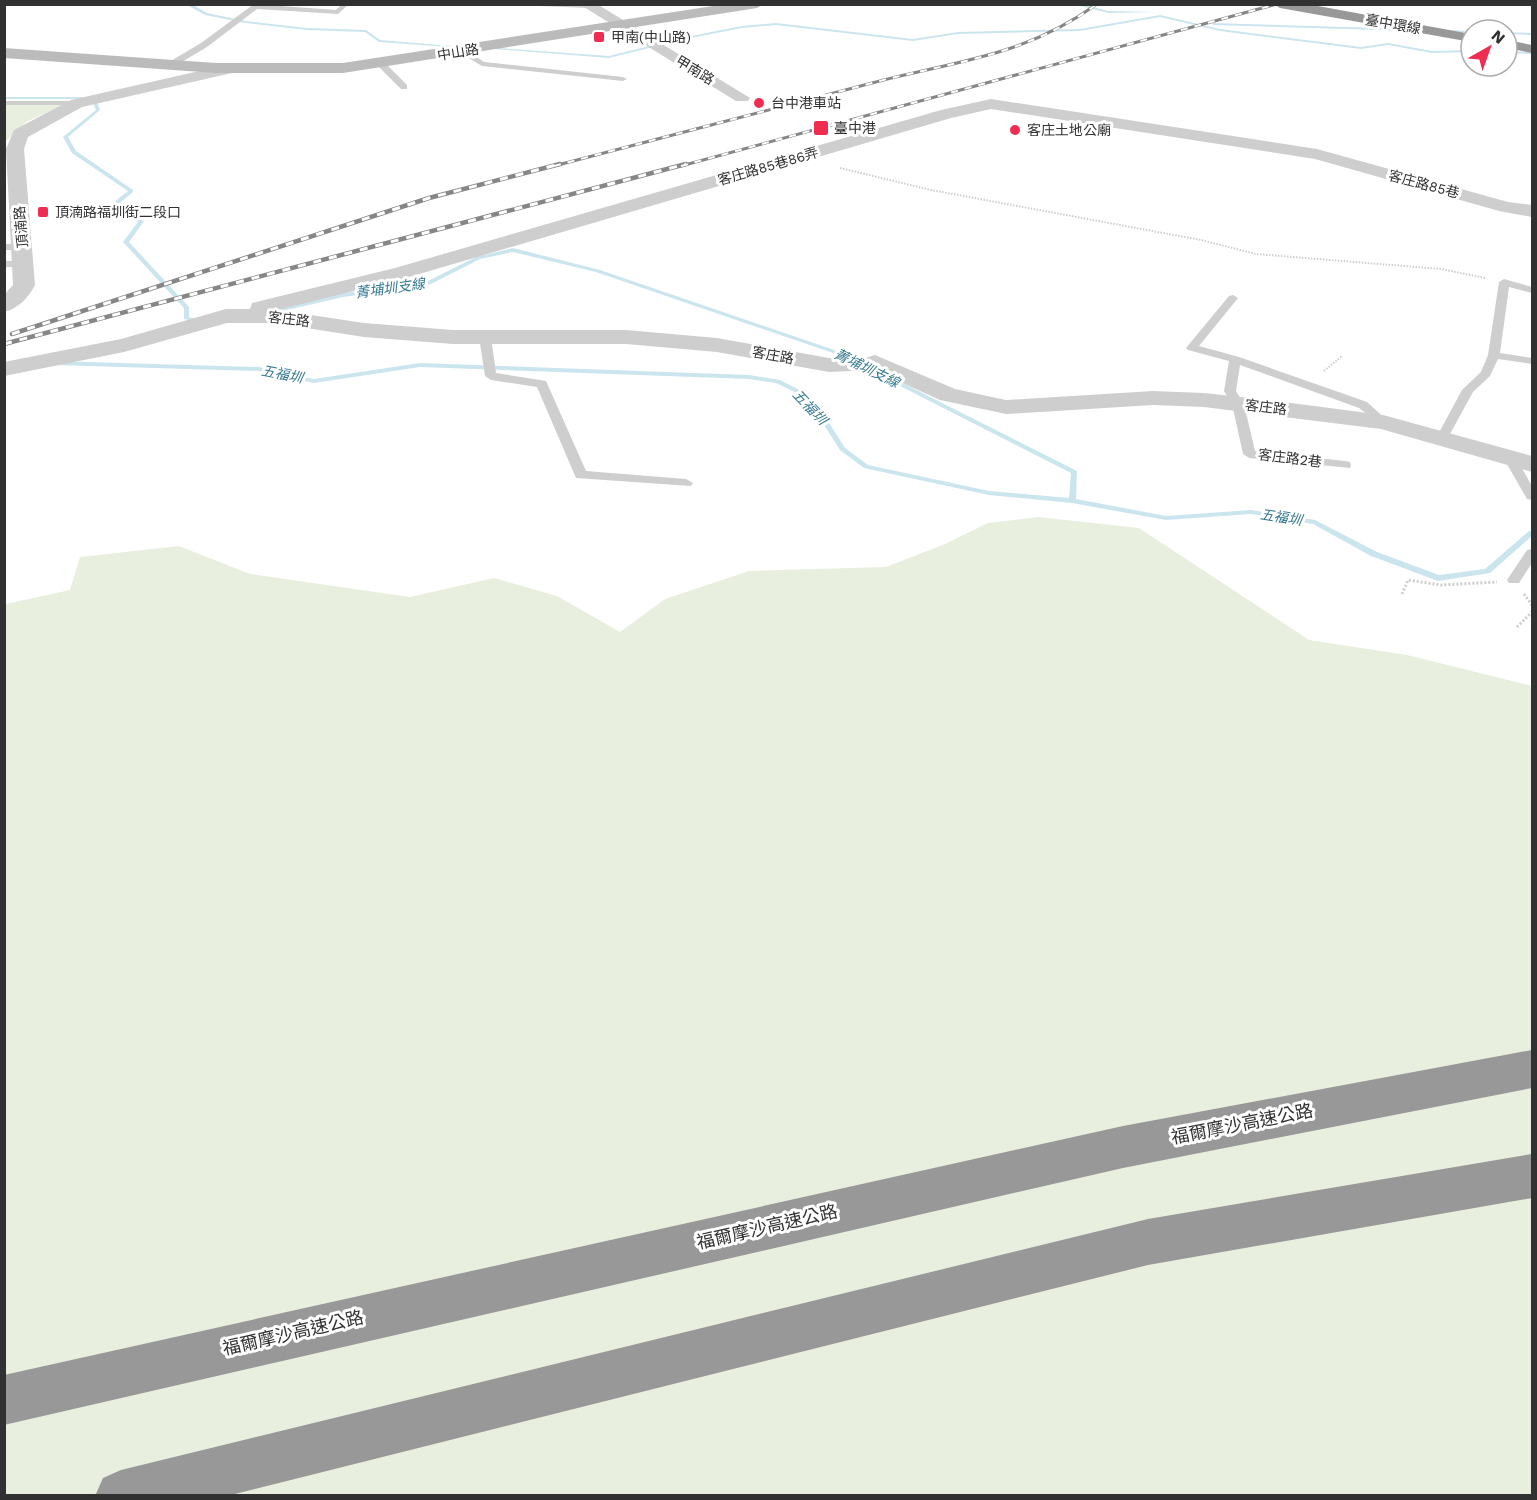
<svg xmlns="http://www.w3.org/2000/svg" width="1537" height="1500" font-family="'Work Sans','Noto Sans TC',sans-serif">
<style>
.green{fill:#e9efdf}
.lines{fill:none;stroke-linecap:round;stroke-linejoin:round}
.stream{fill:#cbe5ef;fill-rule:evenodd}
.path-far1{stroke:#cecece;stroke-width:2;stroke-dasharray:1.5 1.5;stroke-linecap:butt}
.path{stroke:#cecece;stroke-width:3;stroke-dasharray:2 2;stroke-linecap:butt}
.lane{fill:#cecece;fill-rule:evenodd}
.street{fill:#cecece;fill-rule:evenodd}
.secondary{fill:#bbb;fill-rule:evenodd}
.highway{fill:#989898;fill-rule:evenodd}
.rail-far1-casing{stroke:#868686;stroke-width:3}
.rail-casing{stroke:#868686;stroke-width:4.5}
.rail-far1{stroke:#fff;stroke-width:2;stroke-dasharray:7;stroke-linecap:butt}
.rail{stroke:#fff;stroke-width:3;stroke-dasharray:8;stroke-linecap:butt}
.poi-dot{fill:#ef2d51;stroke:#fff;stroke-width:2}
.labels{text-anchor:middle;stroke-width:6;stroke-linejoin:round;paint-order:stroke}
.far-street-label{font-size:14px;fill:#313131;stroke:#fff}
.far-poi-label{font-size:14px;fill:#313131;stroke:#fff;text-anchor:start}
.far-water-label{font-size:14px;font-style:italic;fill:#377a92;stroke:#fff}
.near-street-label{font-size:18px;fill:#313131;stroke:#fff}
</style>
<rect width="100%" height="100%" fill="#fff"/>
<!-- green -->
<g class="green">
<polygon points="5,104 63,105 26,122 5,142"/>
<polygon points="1038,517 1139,528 1309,640 1407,655 1532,686 1532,1495 5,1495 6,604 70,590 80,557 179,546 250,574 410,597 494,578 557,596 620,632 665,599 749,571 886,567 945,544 988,523"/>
</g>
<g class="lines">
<!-- stream -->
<g class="stream">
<polygon points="185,4 191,4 207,13 246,21 307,28 366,30 380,40 464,47 462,48 379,42 365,32 307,30 246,23 205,15"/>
<polygon points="1073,4 1082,4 1108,11 1157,12 1108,13"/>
<polygon points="1160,15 1220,29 1361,47 1388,43 1432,51 1471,50 1471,52 1432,53 1388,45 1361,49 1220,31 1160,17 1080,31 958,34 913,41 776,25 742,28 681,40 609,58 483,48 485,47 609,56 681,38 742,26 776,23 913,39 958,32 1080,29"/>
<polygon points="1212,23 1412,29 1414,30 1412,31 1213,25"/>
<polygon points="1446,30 1471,31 1471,33 1445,32"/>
<polygon points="1507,32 1532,33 1532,35 1507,34"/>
<polygon points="1507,51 1532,52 1532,54 1507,53"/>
<polygon points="4,97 95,97 100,110 68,137 76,151 133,190 133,192 116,206 144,221 129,242 189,307 189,317 202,321 202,323 184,319 184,308 123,242 138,222 109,206 128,191 72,153 63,137 96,110 91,99 4,99"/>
<polygon points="513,248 600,270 843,353 1077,471 1076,499 1166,516 1251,510 1315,520 1377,552 1439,575 1485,569 1529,531 1532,531 1532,536 1490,573 1438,581 1371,556 1313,524 1251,514 1166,520 1072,503 989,495 864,468 840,450 821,420 797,393 776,383 749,379 420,367 314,383 259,371 54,365 51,363 54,361 259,367 314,379 420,363 749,375 780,380 801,391 826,418 845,448 868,465 989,491 1069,498 1071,473 839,355 596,272 513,252 480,259 427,286 343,297 270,314 267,312 343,293 424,283 476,257"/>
</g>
<!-- path-far1 -->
<g class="path-far1">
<polyline points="840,168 931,190 1201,240 1256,254 1441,269 1485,278"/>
<polyline points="1324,371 1342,356"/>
</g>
<!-- path -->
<g class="path">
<polyline points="1402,594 1408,580 1441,585 1497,582"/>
<polyline points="1524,594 1532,605"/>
<polyline points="1517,627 1532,612"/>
</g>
<!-- lane -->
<g class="lane">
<polygon points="254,4 336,10 342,4 349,4 338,14 257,9 207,47 170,69 164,69 164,65 201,43"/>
<polygon points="486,4 592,4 594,6 590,8"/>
<polygon points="460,49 466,49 484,62 623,77 627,79 623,81 482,66 460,53"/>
<polygon points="377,61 383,61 407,85 407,89 401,89 377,65"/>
<polygon points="4,101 77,101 81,103 77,105 4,105"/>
<polygon points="4,244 22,244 27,247 22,250 4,250"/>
<polygon points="4,261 24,261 29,264 24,267 4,267"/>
<polygon points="1504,279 1532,287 1532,293 1509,287 1500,353 1532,358 1532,364 1498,359 1490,376 1473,392 1445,443 1437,443 1435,440 1462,390 1481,372 1488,355 1499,282"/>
<polygon points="1233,295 1238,298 1199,346 1239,357 1367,402 1389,422 1383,426 1359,408 1240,365 1236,391 1244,404 1255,451 1345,461 1350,462 1351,465 1350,468 1249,458 1243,454 1232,404 1224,391 1229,361 1188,350 1186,348 1229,296"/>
<polygon points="485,334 491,337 496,373 546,381 586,471 686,479 693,483 691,486 576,478 537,387 491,380 485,376 479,337"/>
<polygon points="1510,455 1515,456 1532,486 1532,500 1527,499 1504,459"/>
<polygon points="1532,549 1532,563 1519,583 1509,583 1507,580 1527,550"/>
</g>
<!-- street -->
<g class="street">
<polygon points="579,4 597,4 750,98 748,101 736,101"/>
<path d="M226,65L234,70L232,73L82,107L28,137L24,149L35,285C29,297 18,309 4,312V295L13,285L6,149L14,130L71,100Z"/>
<polygon points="991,99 1317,149 1508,202 1532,205 1532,217 1499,211 1315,159 991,109 951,118 409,277 278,310 364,323 453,330 626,330 717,338 829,358 865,358 875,355 955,389 1006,400 1153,391 1204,393 1269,400 1383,415 1532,456 1532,472 1381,429 1204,407 1153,405 1006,414 940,400 874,370 829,372 717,352 626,344 453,344 364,337 274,323 227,323 124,352 4,376 4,362 121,339 226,309 250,309 252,303 395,268 941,110"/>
</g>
<!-- secondary -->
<polygon class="secondary" points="726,4 764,4 757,8 343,73 216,73 4,58 4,48 216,63 343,63"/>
<!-- highway -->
<g class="highway">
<polygon points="1273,4 1307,4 1471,34 1471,42 1280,8"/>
<polygon points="1507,40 1532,45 1532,53 1507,48"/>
<polygon points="1532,1050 1532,1088 1123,1168 4,1425 4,1375 1123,1126"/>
<polygon points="1532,1154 1532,1198 1148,1265 227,1496 95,1496 103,1478 121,1470 1148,1219"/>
</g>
<defs>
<g id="rail-far1">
<path d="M554,166C660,138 766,111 872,83C955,61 1024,57 1097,4"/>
<polyline points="681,166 1277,4"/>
</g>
<g id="rail">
<polyline points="12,334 429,198 560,164"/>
<polyline points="4,344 686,164"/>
</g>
</defs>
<!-- rail-far1 casing -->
<use href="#rail-far1" class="rail-far1-casing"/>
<!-- rail casing -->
<use href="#rail" class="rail-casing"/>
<!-- rail-far1 -->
<use href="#rail-far1" class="rail-far1"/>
<!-- rail -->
<use href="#rail" class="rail"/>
</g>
<!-- markers -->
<g class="poi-dot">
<rect x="593" y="31" width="12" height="12" rx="3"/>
<circle cx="759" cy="103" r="6"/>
<rect x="813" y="120" width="16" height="16" rx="3"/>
<circle cx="1015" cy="130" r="6"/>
<rect x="37" y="206" width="12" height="12" rx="3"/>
</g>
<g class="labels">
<!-- far-street labels -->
<g class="far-street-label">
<text transform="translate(1393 24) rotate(10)" y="5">臺中環線</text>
<text transform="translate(458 52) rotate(-9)" y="5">中山路</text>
<text transform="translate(695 70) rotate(31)" y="5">甲南路</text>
<text transform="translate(768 166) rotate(-16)" y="5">客庄路85巷86弄</text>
<text transform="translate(1424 184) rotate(15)" y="5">客庄路85巷</text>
<text transform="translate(21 227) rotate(-95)" y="5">頂湳路</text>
<text transform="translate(289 319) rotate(7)" y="5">客庄路</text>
<text transform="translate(773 355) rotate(10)" y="5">客庄路</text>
<text transform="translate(1266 407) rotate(7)" y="5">客庄路</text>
<text transform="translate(1290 458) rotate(7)" y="5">客庄路2巷</text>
</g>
<!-- far-poi labels -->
<g class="far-poi-label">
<text x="611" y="42">甲南(中山路)</text>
<text x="771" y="108">台中港車站</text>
<text x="834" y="133">臺中港</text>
<text x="1027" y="135">客庄土地公廟</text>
<text x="55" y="217">頂湳路福圳街二段口</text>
</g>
<!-- far-water labels -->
<g class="far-water-label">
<text transform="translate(390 288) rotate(-8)" y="5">菁埔圳支線</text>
<text transform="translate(867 368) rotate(26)" y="5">菁埔圳支線</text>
<text transform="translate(282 374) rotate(11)" y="5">五福圳</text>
<text transform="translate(810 407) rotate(46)" y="5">五福圳</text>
<text transform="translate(1281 517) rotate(9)" y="5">五福圳</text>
</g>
<!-- near-street labels -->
<g class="near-street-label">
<text transform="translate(1242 1124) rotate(-11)" y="6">福爾摩沙高速公路</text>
<text transform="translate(767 1227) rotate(-13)" y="6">福爾摩沙高速公路</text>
<text transform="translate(293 1333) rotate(-13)" y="6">福爾摩沙高速公路</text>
</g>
</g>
<!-- border -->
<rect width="1537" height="1500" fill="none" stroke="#313131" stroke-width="12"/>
<!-- north arrow -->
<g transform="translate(1489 48) rotate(40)"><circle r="28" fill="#ffffff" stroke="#adadad" stroke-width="1.5"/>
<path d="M0-4.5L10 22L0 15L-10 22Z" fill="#ef2d51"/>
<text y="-9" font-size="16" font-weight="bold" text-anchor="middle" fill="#313131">N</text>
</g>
</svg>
